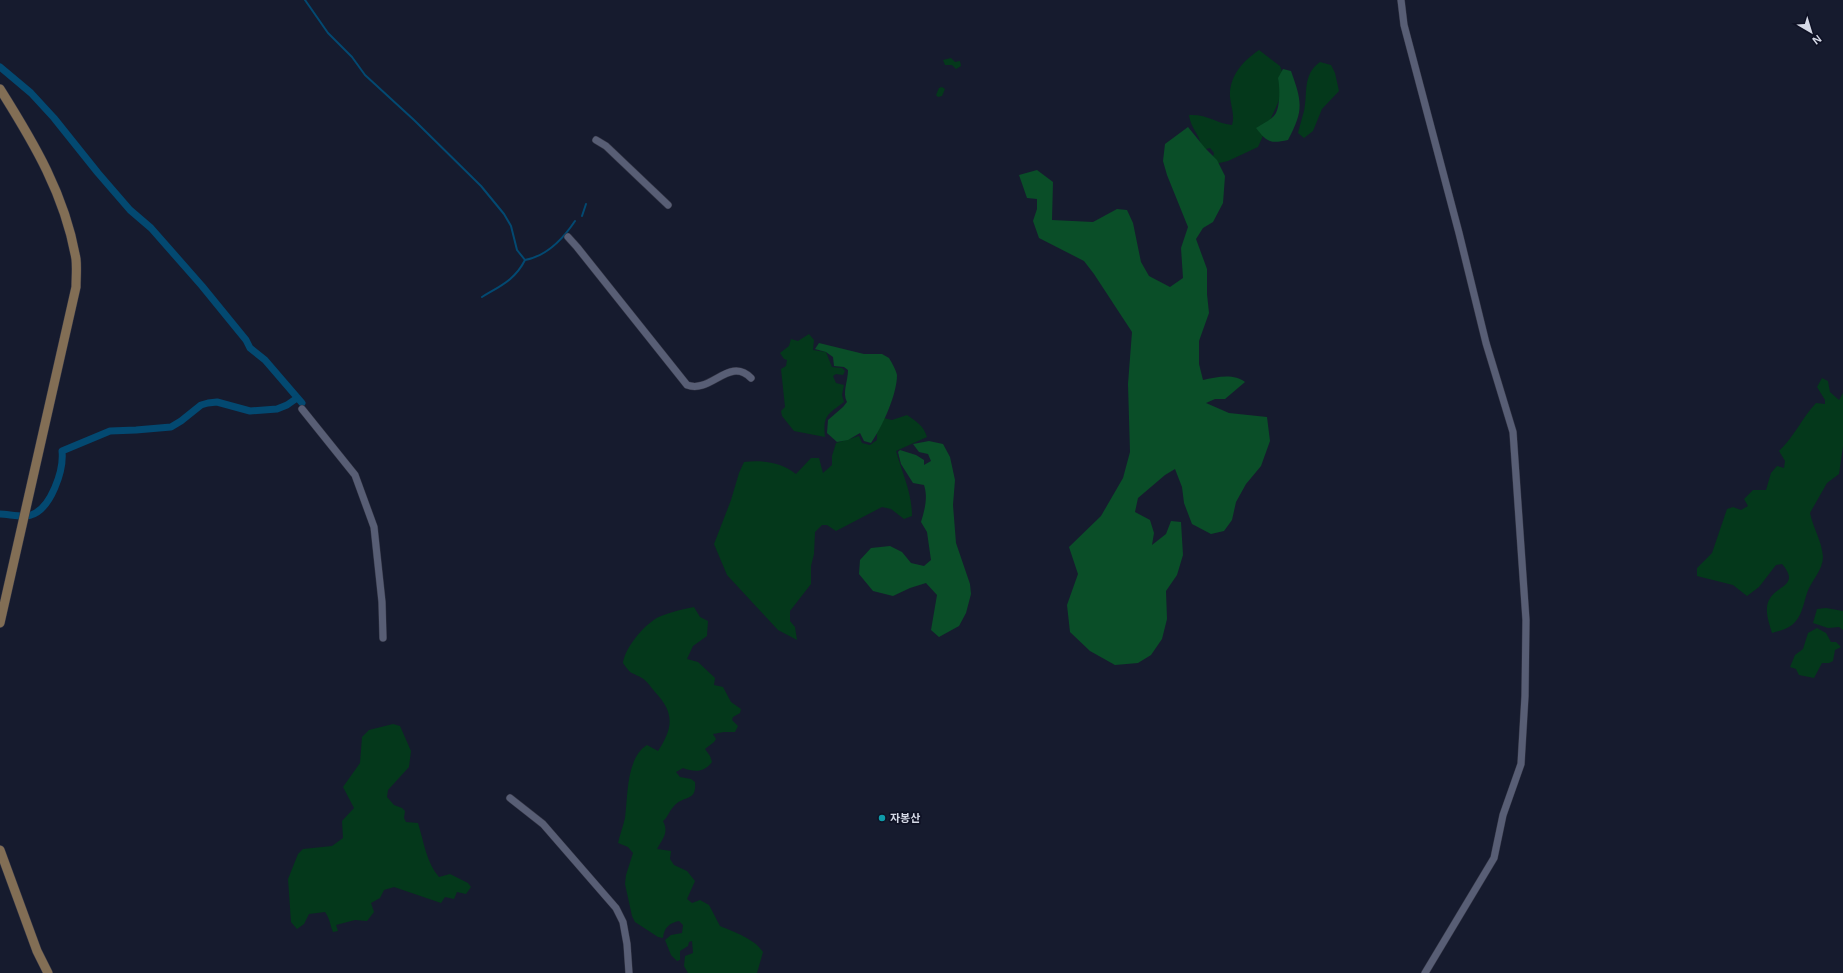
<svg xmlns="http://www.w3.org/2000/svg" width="1843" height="973" font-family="Arial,'Noto Sans KR',sans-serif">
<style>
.green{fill:#04381b}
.forest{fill:#0a4e28}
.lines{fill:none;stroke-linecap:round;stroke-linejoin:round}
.stream{stroke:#034971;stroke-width:2}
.canal{stroke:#034971;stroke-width:7}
.street-casing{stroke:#323444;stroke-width:8}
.secondary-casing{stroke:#323444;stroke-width:10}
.street{stroke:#585e75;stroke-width:7}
.secondary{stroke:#826e55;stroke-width:9}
.culture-dot{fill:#0f9aa8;stroke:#0e1124;stroke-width:1.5}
.labels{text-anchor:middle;stroke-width:3.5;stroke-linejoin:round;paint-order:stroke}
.poi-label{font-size:11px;font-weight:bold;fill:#d5d9e6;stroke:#0e1124;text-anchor:start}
</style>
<rect width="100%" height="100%" fill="#161b2e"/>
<!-- green -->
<g class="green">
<path d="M1259,50L1280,66L1283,74L1282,94L1258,147L1228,161L1215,164L1212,160L1214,153L1210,148L1202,150C1200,133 1191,130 1189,115C1208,114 1215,123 1232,125C1235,115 1231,107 1230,97C1229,76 1243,61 1259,50Z"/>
<polygon points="951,58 955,62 960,61 961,66 956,69 952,65 945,65 943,60"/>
<path d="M1320,62L1331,65L1335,73L1339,91L1322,109L1313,131L1304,138L1298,133C1300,125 1302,118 1304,111C1308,93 1302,75 1320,62Z"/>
<polygon points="942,87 945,89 942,96 938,97 936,95 939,88"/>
<path d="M809,334L814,340L813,350L826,352L832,367L842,368L845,371L843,375L836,374L833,376L836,383L844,385L842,395L844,402C827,415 823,415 825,437L794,431L782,416L781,411L785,407L781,369L786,366L787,360L784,359L780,353L789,346L791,339L798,341Z"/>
<path d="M1822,378L1828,381L1830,392L1839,400L1843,393V446L1839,474L1827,483L1810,513C1813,528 1822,541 1823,557C1823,570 1811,581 1807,593C1803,605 1802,617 1792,625C1785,630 1779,631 1772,633C1769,623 1764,610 1769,600C1776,585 1801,586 1782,564L1776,565L1759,587L1747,596L1733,585L1697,576V568L1712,553L1727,509L1733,507L1741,510L1748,506L1744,499L1753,490H1766L1771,473L1777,466L1784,468L1785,461L1779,451C1794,437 1802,418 1816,403L1825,404V400L1817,387Z"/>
<path d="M907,415C916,421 924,426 927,437L896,451C902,472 912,493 912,516L904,519L891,509L882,507L836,531L827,525H822L815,532L814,554L811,566V584L790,611V621L795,627L797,640L778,630L727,575L714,544L731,500L739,473L744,462C762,460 781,462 796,474L811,458H819L823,473L832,465V456L836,443L859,436L862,443L870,445L877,440V423L880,417L892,420Z"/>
<path d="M694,607L700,617L708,621L707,636L693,646L687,659L698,662L715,678L714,685L723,687L731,702L741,709L740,713L733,717L732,720L738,726L735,732H724L713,734L716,739L714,742L705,749L710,756L712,762C704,773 694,772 683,768L676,772L680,777L691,779L695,782C697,802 684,795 674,806C669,811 668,817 663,821C669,833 663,838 657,849L671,851L670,859L674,865L687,871L695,881L687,899L692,903L700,900L709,905L720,926C734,932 755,939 763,952L757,973H688L684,966L685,956L693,953L692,941L689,942L688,946L680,951V960L677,961L671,955L665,940L671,935L682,933L683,925L679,921C670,923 664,927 663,938L658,937L635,922L632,916L625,884L626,875L633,853L628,847L618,843C620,835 623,826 625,818C628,796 626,758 647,745L658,751C673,728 675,713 655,692C651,687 647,681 642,678C630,671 632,676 623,663C625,647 646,622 661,616C671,612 683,609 694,607Z"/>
<polygon points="1826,608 1843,611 1843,630 1839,627 1828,628 1813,623 1817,609"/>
<polygon points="1817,628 1826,633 1831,642 1836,642 1841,647 1835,650 1833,661 1829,663 1822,663 1814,678 1799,675 1796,669 1790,667 1795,655 1803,649 1808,633"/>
<path d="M393,724L400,726L411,751L409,767L388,790L387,797L394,805L402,808L405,811L404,818L406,822L418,823C424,842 426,862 439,877L450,874L468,883L471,887L466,894L457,892L454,899L445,897L441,903L394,887L384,890L380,898L371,903L374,912L367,921L355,920L336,925L338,931L333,932C330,925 330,919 325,912L309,914L304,924L297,929L291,922L288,879L298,854L303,849L332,846L343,838L342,821L354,808L343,787L360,763L362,737L369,730Z"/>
</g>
<!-- forest -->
<g class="forest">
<path d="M1283,69L1291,71C1302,102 1304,110 1288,140C1270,144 1267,142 1256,128C1262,124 1272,120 1276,113C1280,105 1280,87 1278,78Z"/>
<path d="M1188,127L1205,148L1217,160L1225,176L1223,203L1213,222L1203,228L1196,239L1207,269V294L1209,313L1199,341V364L1203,380C1216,377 1234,373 1245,382L1225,399H1215L1206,403L1229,413L1267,417L1270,441L1261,466L1246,484L1236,502L1232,520L1224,531L1211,534L1192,524L1184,503L1182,487L1175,469L1165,475L1138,498L1135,512L1150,520L1154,533L1152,545L1166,534L1171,521L1181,522L1183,555L1177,575L1166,591L1167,619L1162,639L1151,655L1138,663L1115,665L1090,651L1070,632L1067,605L1078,574L1069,547L1101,516L1123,478L1130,452L1128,384L1132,332L1094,274L1084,261L1039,238L1033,221L1037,209V199L1027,198L1019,175L1037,170L1053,182L1052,220L1093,222L1117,209L1127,210L1133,223L1141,262L1149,276L1170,287L1183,278L1181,248L1188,227L1167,175L1163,161L1165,144Z"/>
<path d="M819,343L864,354H882L889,358C892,363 896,370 897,375C897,395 882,427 871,443L864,441L860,433L848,440L837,442L827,433L828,420L843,407L847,402C842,393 848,381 848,370L844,367L834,366L833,357L826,352L815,349Z"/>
<path d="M929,441L943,444L950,457L955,480L953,505L956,543L970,584L971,594L966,613L959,626L939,637L931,630L937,595L926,583L910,588L893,596L873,591L859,574L860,560L871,548L890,546L902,552L911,563L924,566L931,560L927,532L921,522C925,509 928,497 924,485L913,483L901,464L898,452L900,450L916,455L924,460V465L931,461L928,454L919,452L913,444Z"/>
</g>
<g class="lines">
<!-- stream -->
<g class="stream">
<path d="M305,0L328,33L352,57L365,75L414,120L481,186L504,214L511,226L517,250L525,260C547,256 563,239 575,221"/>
<polyline points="582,216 586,204"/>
<path d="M482,297C500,286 515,280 525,260"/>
</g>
<!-- canal -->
<g class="canal">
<polyline points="0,67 31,93 54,118 98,173 130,210 151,228 202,286 246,340 250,348 265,360 302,403"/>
<path d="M0,514C8,514 24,518 31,515C51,509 64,470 62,451L110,431L136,430L171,427L181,421L201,405L208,403L217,402L250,411L277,409L287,405L297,398"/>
</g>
<defs>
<g id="street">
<polyline points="1401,0 1404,25 1459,233 1486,343 1513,432 1526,620 1525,696 1521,764 1503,815 1494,858 1425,973"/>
<polyline points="596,140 606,146 668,205"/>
<path d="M568,237L577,247L687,385C711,394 729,356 751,378"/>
<polyline points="302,409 355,475 374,527 382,602 383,638"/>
<polyline points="510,798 543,824 616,908 623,922 627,944 629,973"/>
</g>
<g id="secondary">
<path d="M0,89C34,143 65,195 76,259C77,268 76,278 76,287L0,623"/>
<polyline points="0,850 37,951 48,973"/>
</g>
</defs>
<!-- street casing -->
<use href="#street" class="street-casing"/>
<!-- secondary casing -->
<use href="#secondary" class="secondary-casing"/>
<!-- street -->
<use href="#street" class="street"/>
<!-- secondary -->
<use href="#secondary" class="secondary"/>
</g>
<!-- markers -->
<circle class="culture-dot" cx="882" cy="818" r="4"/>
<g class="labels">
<!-- poi labels -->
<g class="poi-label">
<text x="890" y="822">자봉산</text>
</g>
</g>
<!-- north arrow -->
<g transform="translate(1811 32) rotate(142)" stroke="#0e1124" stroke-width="3" paint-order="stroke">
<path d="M0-3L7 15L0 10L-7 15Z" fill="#d5d9e6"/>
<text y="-6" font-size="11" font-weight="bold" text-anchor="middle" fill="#d5d9e6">N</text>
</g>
</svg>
